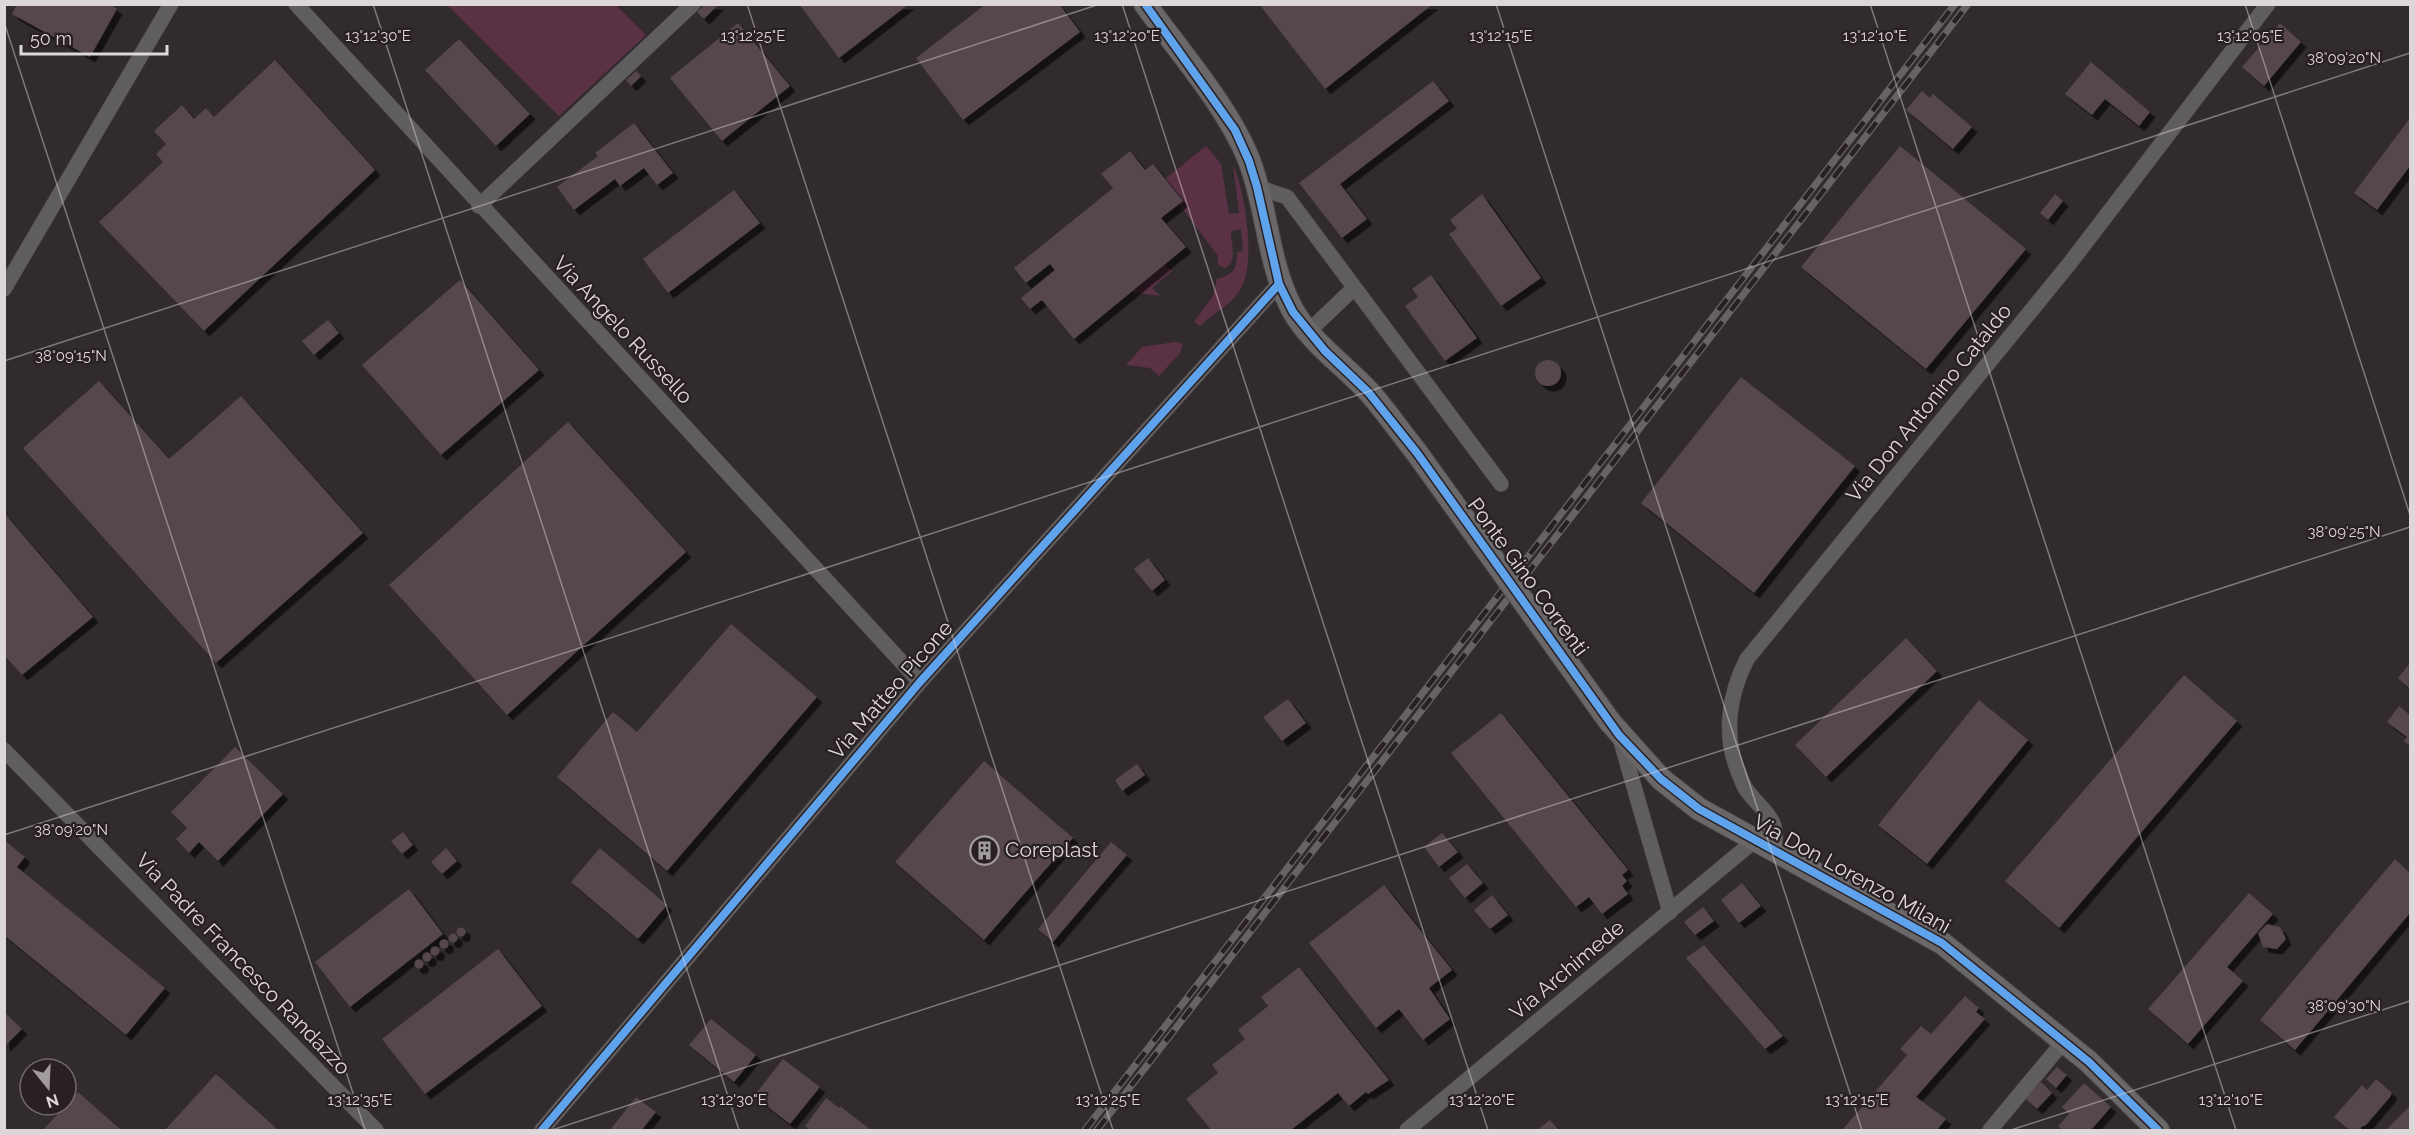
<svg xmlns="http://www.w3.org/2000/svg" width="2415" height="1135" font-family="Raleway,sans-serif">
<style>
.green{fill:#5b3145}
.building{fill:#54464d;filter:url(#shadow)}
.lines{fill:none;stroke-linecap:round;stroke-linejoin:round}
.street-casing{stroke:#4c474a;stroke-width:16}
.secondary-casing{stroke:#4c474a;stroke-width:24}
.street{stroke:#5f5d5e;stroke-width:15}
.secondary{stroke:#6a6769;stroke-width:22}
.rail-casing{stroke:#676365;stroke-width:7}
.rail{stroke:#292023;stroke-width:4.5;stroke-dasharray:14;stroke-linecap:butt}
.secondary-bridge-casing{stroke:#4c474a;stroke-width:24;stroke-linecap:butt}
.secondary-bridge{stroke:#6a6769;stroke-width:22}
.cycleway-casing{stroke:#292023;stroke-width:11}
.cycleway{stroke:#60a3ed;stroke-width:8}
.ticks{fill:none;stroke:#ddd7da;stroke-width:1.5;stroke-opacity:0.45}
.labels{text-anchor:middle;stroke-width:4.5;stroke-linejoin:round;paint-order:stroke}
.street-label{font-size:21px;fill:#ddd7da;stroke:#292023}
.poi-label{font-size:21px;fill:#ddd7da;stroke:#292023;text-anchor:start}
.ticks-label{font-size:15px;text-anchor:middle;fill:#ddd7da;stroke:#292023;stroke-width:4.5;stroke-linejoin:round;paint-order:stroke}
</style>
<defs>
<filter id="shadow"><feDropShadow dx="5.5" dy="5.5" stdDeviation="0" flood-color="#0009"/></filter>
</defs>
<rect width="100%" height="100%" fill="#312b2e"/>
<!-- green -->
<g class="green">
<polygon points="447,5 616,5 646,35 559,116"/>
<path d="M1206,146L1221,164L1229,214L1239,213L1233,164C1245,193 1257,263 1240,290C1228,308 1214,312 1200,326L1194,322L1213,296L1217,279C1234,274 1237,270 1237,252L1243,251L1241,229L1231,231C1231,243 1238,262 1225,268L1218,265V256L1179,204L1183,200L1165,179Z"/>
<polygon points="1165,265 1172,271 1152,288 1160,296 1132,292"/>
<polygon points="1175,342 1183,344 1180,353 1159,376 1150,368 1126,365 1142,347"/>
</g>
<!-- building -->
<g class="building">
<polygon points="17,4 110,4 117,9 90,57 12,14"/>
<polygon points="705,4 719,4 704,19 697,12"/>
<polygon points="799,4 909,4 839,58"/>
<polygon points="986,4 1059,4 1080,32 963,120 916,58"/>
<polygon points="1259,4 1433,4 1325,89"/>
<polygon points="738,23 790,86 722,141 670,78"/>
<polygon points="2280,23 2301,42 2264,86 2242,67"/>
<polygon points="459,39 530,114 496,146 425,70"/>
<polygon points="275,60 375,170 204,331 99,222 163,162 156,154 166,144 154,131 182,105 194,119 206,108 214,117"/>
<polygon points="2091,62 2150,112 2139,126 2105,99 2092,115 2065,94"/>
<polygon points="636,71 641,76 631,86 626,80"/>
<polygon points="1433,81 1449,101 1340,184 1367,219 1342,238 1299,183"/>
<polygon points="1922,91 1930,98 1933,94 1972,127 1953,149 1906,110"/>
<polygon points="2410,118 2410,166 2377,210 2354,193"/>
<polygon points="634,123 673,173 657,185 644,168 620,186 615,179 574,210 557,187 598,156 595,153"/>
<polygon points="1900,146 2026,249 1926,369 1801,267"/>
<polygon points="1130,151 1145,170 1153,164 1183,201 1161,218 1186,247 1074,339 1042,300 1030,309 1021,298 1055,270 1050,264 1026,283 1014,268 1113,188 1101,174"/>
<polygon points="734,190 760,223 668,293 643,259"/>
<polygon points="1482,194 1541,278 1501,306 1449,234 1457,229 1450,220"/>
<polygon points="2055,194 2063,201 2048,220 2040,213"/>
<polygon points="1431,275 1477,338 1445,361 1405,306 1418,297 1412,289"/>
<polygon points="460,280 539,370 441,455 362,365"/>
<polygon points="328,320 339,333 314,355 302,341"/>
<circle cx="1548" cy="373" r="13"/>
<polygon points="1741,377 1855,466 1754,593 1641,503"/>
<polygon points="99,381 169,459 241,396 363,533 216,663 23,448"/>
<polygon points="568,422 686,552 507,715 389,585"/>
<polygon points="4,513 93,617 22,675 4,655"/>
<polygon points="1148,558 1165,580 1152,591 1134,569"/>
<polygon points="731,624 817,697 667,871 557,777 613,712 637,732"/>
<polygon points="1906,638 1937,671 1826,777 1795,745"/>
<polygon points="2410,663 2410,689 2398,678"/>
<polygon points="2184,675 2237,721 2059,928 2005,881"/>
<polygon points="1288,699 1306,723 1282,741 1263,717"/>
<polygon points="1979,700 2028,740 1927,864 1878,825"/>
<polygon points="2399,706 2410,715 2410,746 2404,741 2407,737 2387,722"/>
<polygon points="1501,713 1628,870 1622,875 1627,881 1622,886 1628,894 1602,914 1589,897 1576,907 1451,753"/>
<polygon points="235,747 283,794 218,861 199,842 189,853 176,839 187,828 171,812"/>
<polygon points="984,761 1073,838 984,940 895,862"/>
<polygon points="1137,764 1145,775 1122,791 1115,780"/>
<polygon points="403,832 413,845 402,854 391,841"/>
<polygon points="1442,833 1458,852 1439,867 1424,847"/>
<polygon points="4,840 25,857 17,867 165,988 126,1035 4,935"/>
<polygon points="1111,842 1127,855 1053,942 1038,929"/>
<polygon points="446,848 457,861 442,874 431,862"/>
<polygon points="600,848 667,905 638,939 571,882"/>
<polygon points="2395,859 2410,873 2410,913 2295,1050 2260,1020"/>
<polygon points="1467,864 1483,883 1465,898 1449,878"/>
<polygon points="1742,883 1761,906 1739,923 1721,900"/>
<polygon points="1384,885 1452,970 1429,988 1450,1019 1423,1040 1399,1009 1376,1028 1309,943"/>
<polygon points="409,889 443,934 350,1007 315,962"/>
<polygon points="2249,893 2273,914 2227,967 2243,981 2188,1044 2148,1009"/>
<polygon points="1492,895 1508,915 1490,929 1474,910"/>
<polygon points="1703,907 1714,921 1695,935 1684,922"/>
<polygon points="2267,924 2280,927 2286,939 2277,949 2263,947 2258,933"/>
<circle cx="461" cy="932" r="4.5"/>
<circle cx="453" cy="938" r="4.5"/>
<circle cx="444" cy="944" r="4.5"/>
<polygon points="1704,945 1783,1036 1765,1049 1686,958"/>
<circle cx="435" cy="951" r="4.5"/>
<polygon points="498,949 542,1006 425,1094 382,1039"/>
<circle cx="427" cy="957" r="4.5"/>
<circle cx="419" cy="964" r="4.5"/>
<polygon points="1299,967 1389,1080 1368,1094 1366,1092 1349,1106 1338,1093 1291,1130 1211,1130 1186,1099 1218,1073 1212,1065 1245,1039 1238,1030 1268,1006 1261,997"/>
<polygon points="1965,996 1979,1008 1976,1012 1985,1019 1916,1097 1946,1119 1937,1130 1842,1130 1907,1055 1900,1049 1921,1026 1931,1034"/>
<polygon points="4,1012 22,1029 4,1047"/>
<polygon points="711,1019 756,1055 734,1082 689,1045"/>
<polygon points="783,1059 820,1087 790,1124 754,1096"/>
<polygon points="2057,1067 2067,1075 2056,1088 2046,1079"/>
<polygon points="216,1074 278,1130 165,1130"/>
<polygon points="2376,1079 2392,1093 2390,1097 2366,1125 2361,1127 2361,1130 2349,1130 2334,1117 2362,1085 2367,1090"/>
<polygon points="2041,1082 2052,1093 2037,1109 2025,1098"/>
<polygon points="2084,1083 2111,1107 2091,1130 2063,1130 2058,1126 2069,1114 2062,1107"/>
<polygon points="78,1092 121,1130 43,1130"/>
<polygon points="636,1097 656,1112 642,1130 610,1130"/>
<polygon points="826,1098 839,1108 840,1106 871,1130 810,1130 805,1126"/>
<polygon points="2409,1107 2410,1130 2386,1130"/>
<polygon points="1550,1120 1559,1130 1537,1130"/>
</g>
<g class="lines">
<defs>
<g id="street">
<polyline points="296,4 920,682"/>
<polyline points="1257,187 1287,197 1501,484"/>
<polyline points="479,206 693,4"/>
<polyline points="4,289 171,4"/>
<polyline points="1308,332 1354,288"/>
<polyline points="1620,738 1670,912"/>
<polyline points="4,750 376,1130"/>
<path d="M1774,852C1779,817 1768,817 1748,792C1743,786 1741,778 1738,771C1723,734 1729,694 1747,659L2070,263L2268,4"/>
<polyline points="542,1130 920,682 1279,284"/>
<polyline points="1407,1130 1754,841"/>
<polyline points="1990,1130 2064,1041"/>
</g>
<g id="secondary">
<path d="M1145,4C1179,51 1228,107 1249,160C1268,209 1267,262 1292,309C1310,342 1344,365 1369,392C1386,411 1401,433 1417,453"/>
<polyline points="1610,722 1661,779 1699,809 1942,943 2089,1062 2158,1130"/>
</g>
</defs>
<!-- street casing -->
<use href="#street" class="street-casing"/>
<!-- secondary casing -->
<use href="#secondary" class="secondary-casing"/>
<!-- street -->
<use href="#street" class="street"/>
<!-- secondary -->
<use href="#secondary" class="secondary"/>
<defs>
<g id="rail">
<polyline points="1085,1130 1955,4"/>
<polyline points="1097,1130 1968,4"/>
</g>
</defs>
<!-- rail casing -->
<use href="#rail" class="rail-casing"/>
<!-- rail -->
<use href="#rail" class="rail"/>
<defs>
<polyline id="secondary-bridge" points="1417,453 1610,722"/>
</defs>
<!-- secondary-bridge casing -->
<use href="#secondary-bridge" class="secondary-bridge-casing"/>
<!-- secondary-bridge -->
<use href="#secondary-bridge" class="secondary-bridge"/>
<defs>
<g id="cycleway">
<polyline points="1145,4 1235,130 1249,161 1257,187 1279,284 1293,312 1325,351 1369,393 1417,453 1619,735 1661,779 1699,809 1942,943 2089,1062 2158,1130"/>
<polyline points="542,1130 920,682 1279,284"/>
</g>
</defs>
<!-- cycleway casing -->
<use href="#cycleway" class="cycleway-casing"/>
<!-- cycleway -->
<use href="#cycleway" class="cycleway"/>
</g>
<!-- ticks -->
<path class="ticks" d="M373,4L739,1130M747,4L1113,1130M1122,4L1488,1130M1496,4L1862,1130M1870,4L2236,1130M2245,4L2410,515M4,22L365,1130M4,361L1100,4M4,835L2410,53M552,1130L2410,527M2011,1130L2410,1001"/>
<!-- icons -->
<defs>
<symbol id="building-ring" viewBox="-11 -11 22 22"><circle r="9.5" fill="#292023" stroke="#a19b9e" stroke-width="1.5"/><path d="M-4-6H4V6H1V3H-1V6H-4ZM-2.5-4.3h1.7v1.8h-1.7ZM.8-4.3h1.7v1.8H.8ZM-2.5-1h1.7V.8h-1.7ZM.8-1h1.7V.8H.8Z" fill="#a19b9e"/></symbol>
</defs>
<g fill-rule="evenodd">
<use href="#building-ring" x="968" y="834" width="33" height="33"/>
</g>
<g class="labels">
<!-- street labels -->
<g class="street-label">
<text transform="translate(623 330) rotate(47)" y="7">Via Angelo Russello</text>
<text transform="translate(1929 403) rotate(-51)" y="7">Via Don Antonino Cataldo</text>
<text transform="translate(1528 577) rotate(54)" y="7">Ponte Gino Correnti</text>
<text transform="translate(891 690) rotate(-49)" y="7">Via Matteo Picone</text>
<text transform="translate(1852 874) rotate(29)" y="7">Via Don Lorenzo Milani</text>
<text transform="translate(243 964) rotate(46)" y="7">Via Padre Francesco Randazzo</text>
<text transform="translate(1567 970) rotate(-40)" y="7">Via Archimede</text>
</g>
<!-- poi labels -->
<g class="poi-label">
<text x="1005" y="857">Coreplast</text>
</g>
</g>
<g class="ticks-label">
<text x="378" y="41">13°12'30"E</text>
<text x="753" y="41">13°12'25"E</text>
<text x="1127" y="41">13°12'20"E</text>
<text x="1501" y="41">13°12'15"E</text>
<text x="1875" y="41">13°12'10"E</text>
<text x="2250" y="41">13°12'05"E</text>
<text x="2344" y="63">38°09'20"N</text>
<text x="71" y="361">38°09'15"N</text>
<text x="2344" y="537">38°09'25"N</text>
<text x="71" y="835">38°09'20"N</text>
<text x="2344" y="1011">38°09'30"N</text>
<text x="1108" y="1105">13°12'25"E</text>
<text x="1482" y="1105">13°12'20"E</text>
<text x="1857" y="1105">13°12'15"E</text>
<text x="360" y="1105">13°12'35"E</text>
<text x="734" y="1105">13°12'30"E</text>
<text x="2231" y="1105">13°12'10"E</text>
</g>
<!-- border -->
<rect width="2415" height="1135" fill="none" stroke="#ddd7da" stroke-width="12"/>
<!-- north arrow -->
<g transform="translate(48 1087) rotate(162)"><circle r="28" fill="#292023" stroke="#71696c" stroke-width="1.5"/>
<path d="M0-4.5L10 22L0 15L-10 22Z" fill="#a19b9e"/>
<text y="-9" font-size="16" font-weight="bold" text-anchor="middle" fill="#ddd7da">N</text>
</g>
<!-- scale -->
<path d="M21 45v9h146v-9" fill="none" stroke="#ddd7da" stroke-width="3"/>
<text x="30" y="45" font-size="18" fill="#ddd7da" stroke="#292023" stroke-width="4.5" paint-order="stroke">50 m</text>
</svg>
